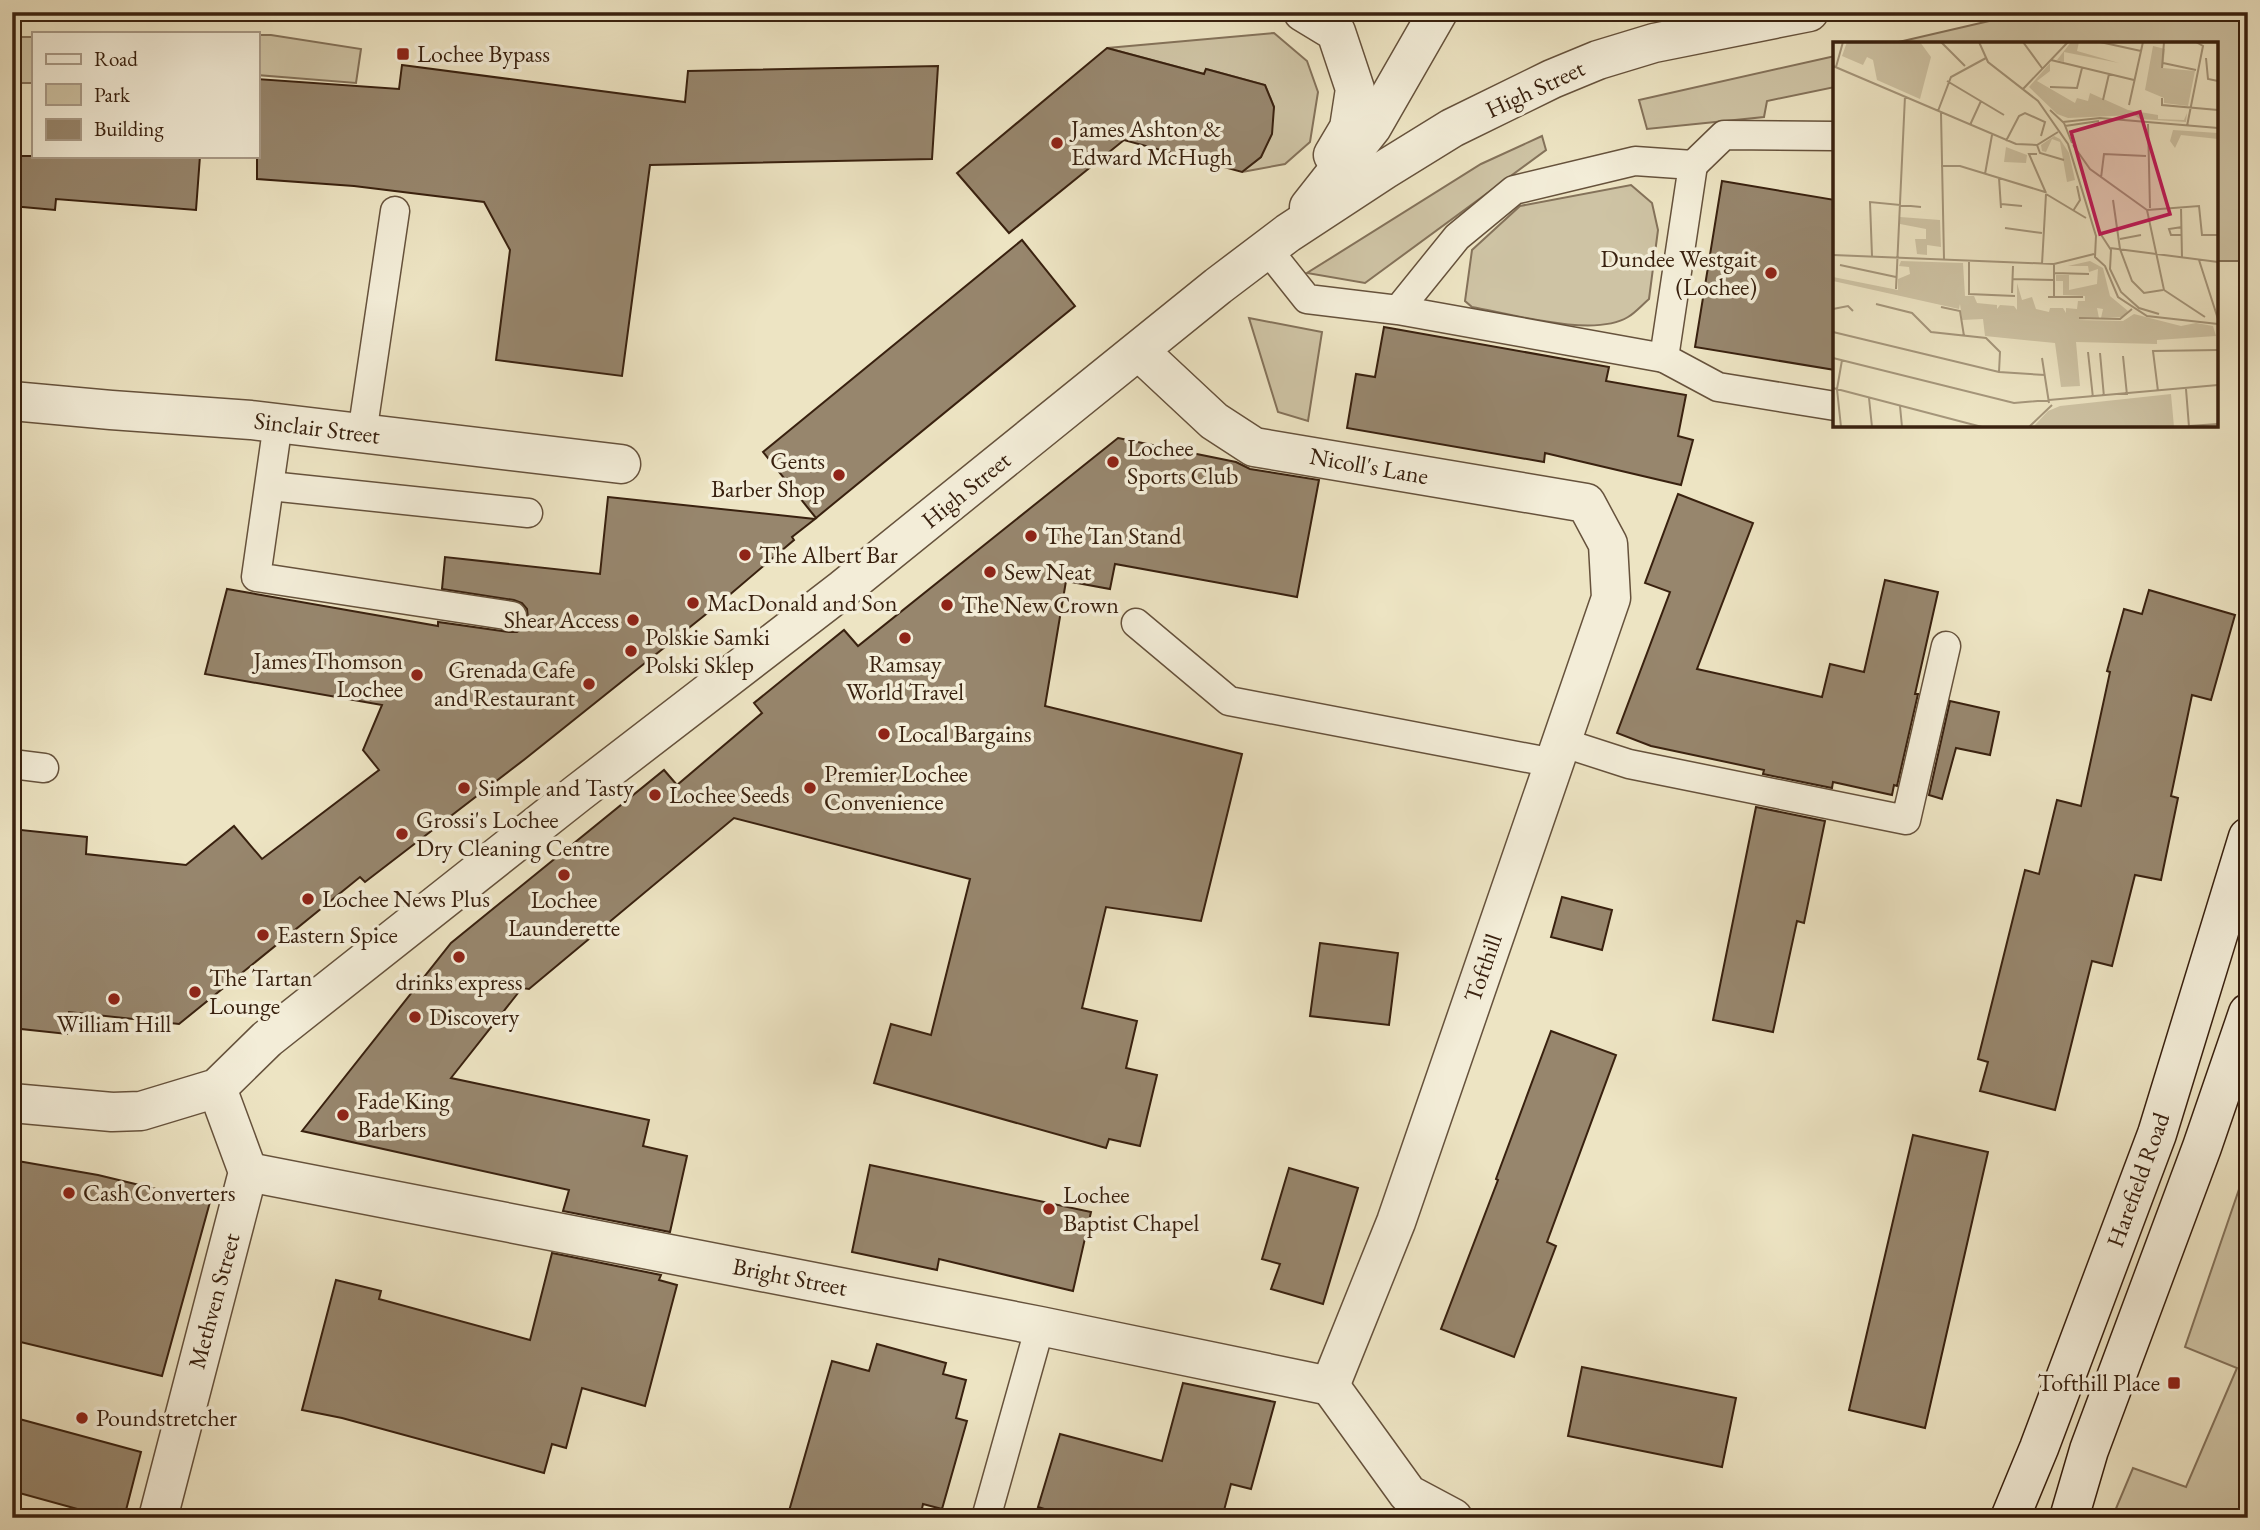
<svg xmlns="http://www.w3.org/2000/svg" width="2260" height="1530" font-family="'EB Garamond',serif">
<style>
.green{fill:#cec3a4;stroke:#84725a;stroke-width:2}
.building{fill:#97866d;stroke:#39210f;stroke-width:2}
.lines{fill:none;stroke-linecap:round;stroke-linejoin:round}
.lane-casing{stroke:#66523c;stroke-width:31}
.street-casing{stroke:#66523c;stroke-width:41}
.secondary-casing{stroke:#39210f;stroke-width:41}
.lane{stroke:#f3edd8;stroke-width:28}
.street{stroke:#f3edd8;stroke-width:38}
.secondary{stroke:#f3edd8;stroke-width:38}
.poi-dot{fill:#8f2418;stroke:#f3edd8;stroke-width:2.5}
.labels{text-anchor:middle;stroke-width:7;stroke-linejoin:round;paint-order:stroke}
.poi-label{font-size:24px;fill:#39210f;stroke:#f3edd8;text-anchor:start}
.street-label{font-size:24px;fill:#39210f;stroke:#f3edd8}
.inset-road{fill:none;stroke:#a5967b;stroke-width:2}
.view{fill:#c2185b;fill-opacity:0.15;stroke:#c2185b;stroke-width:3.5}
.inset-edge{fill:none;stroke:#39210f;stroke-width:3.5}
</style>
<rect width="100%" height="100%" fill="#ede4c3"/>
<filter id="stains"><feTurbulence type="fractalNoise" baseFrequency=".00286" numOctaves="4"/><feColorMatrix values="0 0 0 0 .2 0 0 0 0 .09 0 0 0 0 .02 0 0 0 .5 -.17"/></filter>
<radialGradient id="worn" r=".72"><stop offset=".6" stop-color="#630" stop-opacity="0"/><stop offset="1" stop-color="#630" stop-opacity=".3"/></radialGradient>
<!-- green -->
<g class="green">
<polygon points="2028,12 2248,12 2248,261 2216,261 2216,44 1890,44"/>
<polygon points="1274,33 1307,61 1318,92 1310,142 1285,164 1242,172 1261,157 1274,107 1265,85 1206,69 1204,74 1107,48"/>
<polygon points="257,35 271,35 361,49 356,83 257,75"/>
<rect x="12" y="37" width="21" height="46"/>
<polygon points="1835,56 1835,87 1767,101 1764,117 1647,129 1639,100"/>
<polygon points="1542,136 1546,150 1365,283 1307,273 1481,164"/>
<path d="M1631,185L1652,203L1658,230L1649,299C1642,305 1635,313 1628,317C1594,338 1511,314 1472,307L1465,301L1472,250L1520,206Z"/>
<polygon points="1249,318 1322,332 1308,421 1278,412"/>
<polygon points="2248,1163 2248,1518 2112,1518 2133,1468 2186,1487 2237,1368 2185,1347"/>
</g>
<!-- building -->
<g class="building">
<polygon points="1107,48 1204,74 1206,69 1265,85 1274,107 1272,134 1261,157 1242,172 1124,140 1009,233 957,173"/>
<polygon points="402,65 685,102 688,71 938,66 932,159 650,165 622,376 496,360 510,250 484,202 354,186 257,179 257,79 399,89"/>
<polygon points="12,156 200,156 196,210 56,199 55,210 12,206"/>
<polygon points="1722,181 1835,200 1835,370 1695,347"/>
<polygon points="1022,240 1075,306 816,518 763,452"/>
<polygon points="1384,327 1609,367 1606,381 1686,395 1678,436 1693,440 1681,485 1545,453 1544,462 1347,428 1356,374 1375,377"/>
<polygon points="1118,438 1236,462 1250,469 1319,480 1297,597 1115,564 1110,589 1066,581 1045,706 1242,754 1201,921 1106,907 1082,1008 1137,1021 1126,1068 1157,1075 1140,1146 1109,1139 1106,1148 874,1083 891,1024 931,1035 970,879 734,818 529,989 522,988 451,1078 649,1120 643,1146 687,1156 670,1232 563,1211 569,1190 302,1131 451,943 664,770 677,785 762,713 754,703 844,630 858,646"/>
<polygon points="1678,494 1753,523 1697,669 1822,697 1830,664 1864,672 1885,580 1938,592 1915,694 1918,694 1897,786 1894,785 1892,795 1833,782 1832,788 1763,774 1764,770 1651,746 1617,733 1670,592 1645,583"/>
<polygon points="608,497 815,519 792,537 794,540 720,603 525,759 365,882 360,877 179,1024 69,1012 67,1034 12,1028 12,829 87,837 86,854 186,865 234,826 262,859 379,770 363,750 382,705 205,674 227,589 438,626 438,622 509,632 517,632 524,627 528,618 527,609 522,603 514,600 442,589 445,557 600,574"/>
<polygon points="2149,590 2235,615 2211,700 2192,695 2171,796 2178,798 2161,880 2135,875 2112,966 2092,961 2055,1110 1980,1091 1988,1062 1978,1059 2025,870 2039,874 2057,800 2081,806 2110,672 2107,671 2124,609 2142,614"/>
<polygon points="1950,701 1999,712 1990,755 1956,748 1942,799 1929,795"/>
<polygon points="1756,807 1825,821 1804,923 1797,921 1773,1032 1713,1020"/>
<polygon points="1562,897 1612,910 1602,950 1551,937"/>
<polygon points="1320,943 1398,953 1389,1025 1310,1016"/>
<polygon points="1551,1031 1616,1055 1547,1242 1556,1246 1514,1357 1441,1329 1498,1180 1496,1179"/>
<polygon points="1913,1135 1988,1152 1925,1428 1849,1410"/>
<polygon points="12,1160 98,1175 210,1202 162,1376 12,1340"/>
<polygon points="870,1165 1091,1212 1073,1291 939,1259 937,1270 852,1252"/>
<polygon points="1289,1168 1358,1188 1323,1304 1271,1289 1280,1264 1262,1259"/>
<polygon points="552,1253 661,1275 659,1280 677,1285 645,1406 582,1388 566,1448 552,1444 544,1473 342,1418 302,1410 336,1280 381,1291 379,1299 530,1340"/>
<polygon points="877,1344 946,1363 943,1374 966,1380 956,1418 967,1421 942,1509 923,1504 920,1518 787,1518 832,1361 869,1371"/>
<polygon points="1582,1367 1736,1398 1722,1467 1568,1436"/>
<polygon points="1183,1383 1275,1402 1251,1489 1231,1484 1222,1518 1073,1518 1038,1507 1060,1434 1162,1461"/>
<polygon points="12,1417 141,1452 124,1518 110,1518 12,1491"/>
</g>
<g class="lines">
<defs>
<g id="lane">
<polyline points="1693,165 1724,135 1835,136"/>
<polyline points="1268,250 1307,299 1398,310 1664,358 1693,165 1635,161 1514,190 1457,237 1398,310"/>
<polyline points="1664,358 1718,387 1835,406"/>
<polyline points="278,423 256,577 512,616"/>
<polyline points="362,434 395,211"/>
<polyline points="270,486 528,513"/>
<polyline points="1136,623 1229,701 1554,763"/>
<polyline points="1561,742 1629,764 1906,820 1946,646"/>
<polyline points="12,764 44,768"/>
<polyline points="986,1518 1040,1326"/>
</g>
<g id="street">
<polyline points="1303,12 1336,32 1355,89 1349,128 1333,155"/>
<polyline points="1309,207 1372,127 1438,12"/>
<polyline points="1139,351 1214,421 1254,447 1586,503 1608,544 1611,598 1396,1222 1330,1386"/>
<polyline points="12,401 111,410 251,420 621,464"/>
<polyline points="12,1103 112,1112 141,1111 217,1088 267,1039 578,793 843,589 1218,286 1288,233 1384,170 1452,128 1552,79 1598,60 1654,43 1809,12"/>
<polyline points="248,1172 1040,1326 1330,1386"/>
<polyline points="1330,1386 1408,1494 1453,1518"/>
<polyline points="158,1518 248,1172 217,1088"/>
</g>
<g id="secondary">
<polyline points="2010,1518 2039,1448 2157,1134 2248,837"/>
<polyline points="2069,1518 2089,1450 2202,1147 2248,1013"/>
</g>
</defs>
<!-- lane casing -->
<use href="#lane" class="lane-casing"/>
<!-- street casing -->
<use href="#street" class="street-casing"/>
<!-- secondary casing -->
<use href="#secondary" class="secondary-casing"/>
<!-- lane -->
<use href="#lane" class="lane"/>
<!-- street -->
<use href="#street" class="street"/>
<!-- secondary -->
<use href="#secondary" class="secondary"/>
</g>
<!-- markers -->
<g class="poi-dot">
<rect x="396" y="47" width="14" height="14" rx="3.5"/>
<circle cx="1057" cy="143" r="7"/>
<circle cx="1771" cy="273" r="7"/>
<circle cx="1113" cy="462" r="7"/>
<circle cx="839" cy="475" r="7"/>
<circle cx="1031" cy="536" r="7"/>
<circle cx="745" cy="555" r="7"/>
<circle cx="990" cy="572" r="7"/>
<circle cx="693" cy="603" r="7"/>
<circle cx="947" cy="605" r="7"/>
<circle cx="633" cy="620" r="7"/>
<circle cx="905" cy="638" r="7"/>
<circle cx="631" cy="651" r="7"/>
<circle cx="417" cy="675" r="7"/>
<circle cx="589" cy="684" r="7"/>
<circle cx="884" cy="734" r="7"/>
<circle cx="464" cy="788" r="7"/>
<circle cx="810" cy="788" r="7"/>
<circle cx="655" cy="795" r="7"/>
<circle cx="402" cy="834" r="7"/>
<circle cx="564" cy="875" r="7"/>
<circle cx="308" cy="899" r="7"/>
<circle cx="263" cy="935" r="7"/>
<circle cx="459" cy="957" r="7"/>
<circle cx="195" cy="992" r="7"/>
<circle cx="114" cy="999" r="7"/>
<circle cx="415" cy="1017" r="7"/>
<circle cx="343" cy="1115" r="7"/>
<circle cx="69" cy="1193" r="7"/>
<circle cx="1049" cy="1209" r="7"/>
<rect x="2167" y="1376" width="14" height="14" rx="3.5"/>
<circle cx="82" cy="1418" r="7"/>
</g>
<g class="labels">
<!-- poi labels -->
<g class="poi-label">
<text x="417" y="62">Lochee Bypass</text>
<text x="1071" y="137">James Ashton &amp;<tspan x="1071" dy="28">Edward McHugh</tspan></text>
<text x="1757" y="267" text-anchor="end">Dundee Westgait<tspan x="1757" dy="28">(Lochee)</tspan></text>
<text x="1127" y="456">Lochee<tspan x="1127" dy="28">Sports Club</tspan></text>
<text x="825" y="469" text-anchor="end">Gents<tspan x="825" dy="28">Barber Shop</tspan></text>
<text x="1045" y="544">The Tan Stand</text>
<text x="759" y="563">The Albert Bar</text>
<text x="1004" y="580">Sew Neat</text>
<text x="707" y="611">MacDonald and Son</text>
<text x="961" y="613">The New Crown</text>
<text x="619" y="628" text-anchor="end">Shear Access</text>
<text x="645" y="645">Polskie Samki<tspan x="645" dy="28">Polski Sklep</tspan></text>
<text x="403" y="669" text-anchor="end">James Thomson<tspan x="403" dy="28">Lochee</tspan></text>
<text x="905" y="672" text-anchor="middle">Ramsay<tspan x="905" dy="28">World Travel</tspan></text>
<text x="575" y="678" text-anchor="end">Grenada Cafe<tspan x="575" dy="28">and Restaurant</tspan></text>
<text x="898" y="742">Local Bargains</text>
<text x="824" y="782">Premier Lochee<tspan x="824" dy="28">Convenience</tspan></text>
<text x="478" y="796">Simple and Tasty</text>
<text x="669" y="803">Lochee Seeds</text>
<text x="416" y="828">Grossi's Lochee<tspan x="416" dy="28">Dry Cleaning Centre</tspan></text>
<text x="322" y="907">Lochee News Plus</text>
<text x="564" y="908" text-anchor="middle">Lochee<tspan x="564" dy="28">Launderette</tspan></text>
<text x="277" y="943">Eastern Spice</text>
<text x="209" y="986">The Tartan<tspan x="209" dy="28">Lounge</tspan></text>
<text x="459" y="990" text-anchor="middle">drinks express</text>
<text x="429" y="1025">Discovery</text>
<text x="114" y="1032" text-anchor="middle">William Hill</text>
<text x="357" y="1109">Fade King<tspan x="357" dy="28">Barbers</tspan></text>
<text x="83" y="1201">Cash Converters</text>
<text x="1063" y="1203">Lochee<tspan x="1063" dy="28">Baptist Chapel</tspan></text>
<text x="2160" y="1391" text-anchor="end">Tofthill Place</text>
<text x="96" y="1426">Poundstretcher</text>
</g>
<!-- street labels -->
<g class="street-label">
<text transform="translate(1535 89) rotate(-25)" y="8">High Street</text>
<text transform="translate(317 428) rotate(7)" y="8">Sinclair Street</text>
<text transform="translate(1369 466) rotate(10)" y="8">Nicoll's Lane</text>
<text transform="translate(966 490) rotate(-39)" y="8">High Street</text>
<text transform="translate(1483 968) rotate(-71)" y="8">Tofthill</text>
<text transform="translate(2138 1180) rotate(-70)" y="8">Harefield Road</text>
<text transform="translate(790 1277) rotate(11)" y="8">Bright Street</text>
<text transform="translate(214 1301) rotate(-75)" y="8">Methven Street</text>
</g>
</g>
<!-- overview -->
<g transform="translate(1833 42)">
<rect width="385" height="385" fill="#ede4c3"/>
<path d="M14,0H87L98,15L87,57L44,38L40,18L34,15L30,23L9,14ZM238,0H246L244,9L286,21L231,10V20L224,18ZM320,4L332,7L330,26L362,29L355,64L331,61V56L312,48ZM217,21V29L204,39L242,61L244,56L255,59L257,51L295,68L325,73V77L351,78L354,71L353,80L307,77L301,73L235,76L224,72L196,45ZM340,88L385,91V97L348,93L342,106L337,99ZM221,94L227,97L236,111L242,138L234,140L227,100L219,97L213,110L209,109L208,103ZM173,105L194,113L193,121L171,120ZM67,175L107,178L108,205L94,203V213L84,212L82,197H93V187L67,182ZM68,219L130,221L132,254H141L144,261L164,263V267L167,263L181,264L184,268V241L189,258L199,255L203,267L216,270L217,266H230L233,271V266L244,267L245,259H252V254L230,253V239H223V233H236V248L264,242L265,227L256,230L255,224H235L257,219L270,226L277,254L295,269L290,275L268,276L270,267L264,266L266,276L245,278L290,279L301,272L348,284L363,281L380,284L383,294L324,298V302L243,300L247,344L228,345L222,301L152,294L150,277L129,278L127,262L126,267L0,239V235L65,248V237L77,232L76,225L66,224ZM338,352L341,385H200L215,369L227,364Z" fill="#cec3a4"/>
<path class="inset-road" d="M108,0L132,24M146,0L155,20L205,59L235,102L263,194L262,215L272,224L285,255L314,274L385,282M190,0L209,26M267,0L308,9M373,16L375,37L385,39M218,18L301,38M330,21L363,28M0,24L183,102L204,103L225,90M3,25L10,0M329,26L331,0M114,39L171,73M217,45L244,46L249,26M190,47L235,0M329,56V63L385,68M270,58L276,32M296,63L310,0M217,68L231,81L239,101M105,69L118,35L153,16M108,71L111,217M230,80L267,76L385,86M315,82L317,166M137,83L148,59M232,84L266,79M354,84L370,4L363,0M173,99L186,74L192,71L212,80L208,94M204,103L207,111L231,118M240,103L257,127L314,168L331,248L372,275M204,112H196L213,151M108,124H127L212,150M152,132L159,93M166,136L168,166M268,136L271,112L313,114M213,152L253,176M280,158L287,207L299,239L311,251L330,248M168,162L189,164M348,165L349,216M314,168L366,164L369,193H385M240,169L247,158L244,144M349,185L336,187L338,193H349M172,186L209,191M265,188L278,208L277,227L288,250L306,266L326,272M287,197L308,193M277,206L385,220M0,213L221,222L261,212M39,214L37,160L88,165M136,218V252L182,254M366,218L385,277M209,222L213,152M7,223L63,235M221,231L256,232M180,237L221,238M63,247L72,54M179,251L180,224M215,255H250M221,255V222M43,262L79,271L98,290L153,296L167,310L166,330M108,265L127,269L131,294M0,267L15,264L20,269M246,276L287,277L299,267M0,290L166,330L212,333M255,310L260,356M267,311L271,355M290,314L294,353M0,316L181,361L385,343M209,316L216,361M0,346L149,385M353,347L356,385M325,349L320,309L385,308M36,356L39,385M67,364L69,385M356,384L385,382M8,385L4,347L9,318M196,385L219,363"/>
<path class="view" d="M307,70L337,172L267,192L238,90Z"/>
<rect width="385" height="385" class="inset-edge"/>
</g>
<!-- margin -->
<rect width="2260" height="1530" fill="none" stroke="#ede4c3" stroke-width="42"/>
<rect x="14" y="14" width="2232" height="1502" fill="none" stroke="#39210f" stroke-width="3.5"/>
<rect x="21" y="21" width="2218" height="1488" fill="none" stroke="#39210f" stroke-width="2"/>
<!-- legend -->
<rect x="32" y="32" width="228" height="126" fill="#f3edd8" stroke="#a99b88" stroke-width="2"/>
<rect x="46" y="54" width="35" height="10" fill="#f3edd8" stroke="#a99b88" stroke-width="2"/>
<text x="94" y="66" font-size="21" fill="#39210f">Road</text>
<rect x="46" y="84" width="35" height="21" fill="#cec3a4" stroke="#a99b88" stroke-width="2"/>
<text x="94" y="102" font-size="21" fill="#39210f">Park</text>
<rect x="46" y="119" width="35" height="21" fill="#97866d" stroke="#a99b88" stroke-width="2"/>
<text x="94" y="136" font-size="21" fill="#39210f">Building</text>
<rect width="100%" height="100%" filter="url(#stains)"/>
<rect width="100%" height="100%" fill="url(#worn)"/>
</svg>
